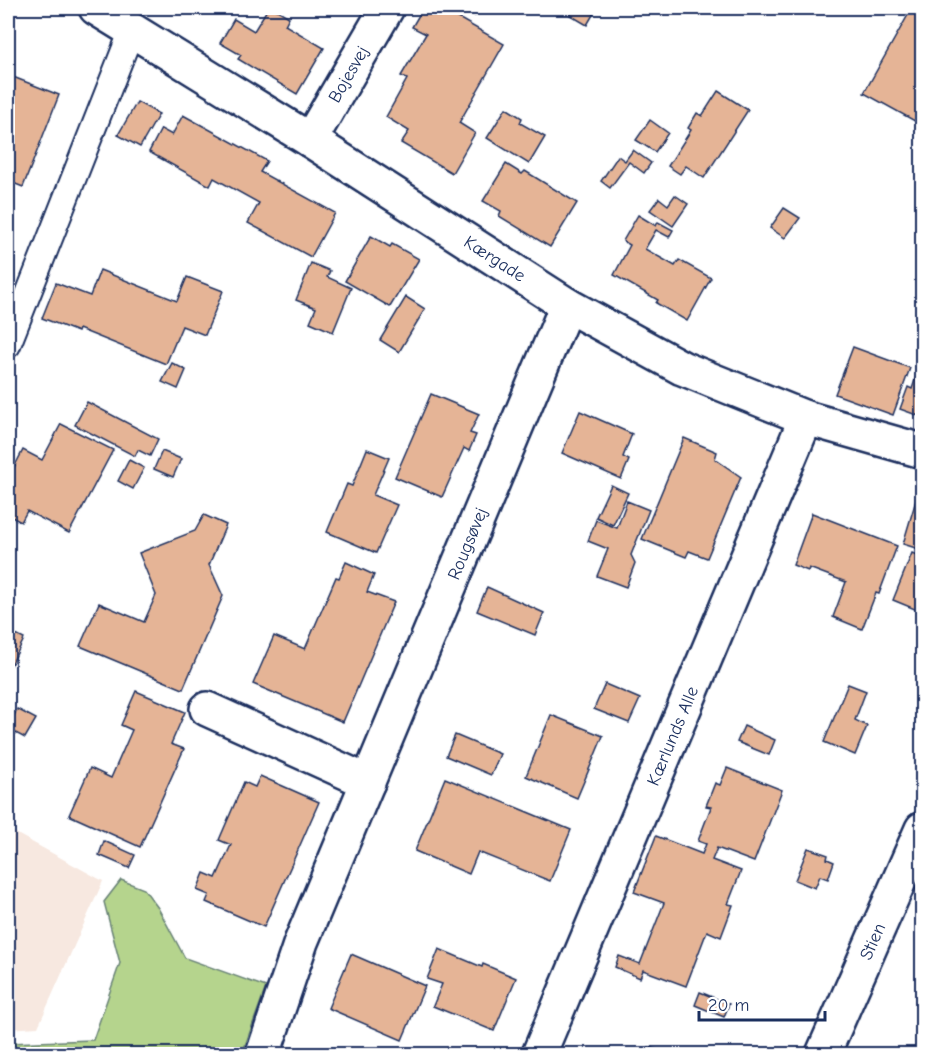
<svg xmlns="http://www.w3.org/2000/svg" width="930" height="1062" font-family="'Comic Neue',sans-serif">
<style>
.built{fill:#f7e8e0}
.green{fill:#b5d48d;stroke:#688276;stroke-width:1.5}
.building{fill:#e5b496;stroke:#1b2f5e;stroke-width:1.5}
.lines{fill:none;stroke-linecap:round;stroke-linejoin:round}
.service-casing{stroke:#1b2f5e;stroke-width:28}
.minor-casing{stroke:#1b2f5e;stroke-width:38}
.service{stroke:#fff;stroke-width:24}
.minor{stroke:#fff;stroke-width:33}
.labels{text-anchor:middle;stroke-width:5;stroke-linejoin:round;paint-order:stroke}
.street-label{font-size:18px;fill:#1b2f5e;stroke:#fff}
</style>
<rect width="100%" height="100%" fill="#fff"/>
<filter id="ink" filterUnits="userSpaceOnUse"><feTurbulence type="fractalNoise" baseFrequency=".0167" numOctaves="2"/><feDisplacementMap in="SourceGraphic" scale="12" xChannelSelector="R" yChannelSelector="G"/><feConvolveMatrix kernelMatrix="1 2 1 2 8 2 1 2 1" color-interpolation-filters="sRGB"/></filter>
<g filter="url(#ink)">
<!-- built -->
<polygon class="built" points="8,829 103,881 38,1027 8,1029"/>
<!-- green -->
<polygon class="green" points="121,880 144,889 158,908 185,958 266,987 242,1054 8,1054 8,1043 93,1040 120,963 104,902"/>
<!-- building -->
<g class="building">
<polygon points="268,8 274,8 289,17 285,25 324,48 297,94 238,59 241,55 220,43 234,19 254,31"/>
<polygon points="423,8 441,8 504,44 459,123 475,133 452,173 401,143 409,131 386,117 407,79 401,76 426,34 412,27"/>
<polygon points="461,8 480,8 475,16"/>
<polygon points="575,8 597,8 587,25 570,15"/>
<polygon points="912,8 922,8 922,125 864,93"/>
<polygon points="8,75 59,95 23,187 8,181"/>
<polygon points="718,91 748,110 704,178 686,166 680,174 668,166 691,130 688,128 697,113 702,116"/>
<polygon points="137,102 159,114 140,147 118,135"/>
<polygon points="506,108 522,118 520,123 545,137 529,164 487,138"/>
<polygon points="183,115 267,161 260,172 335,213 311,257 248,223 259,203 214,178 210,186 149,152 161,129 172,135"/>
<polygon points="650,120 668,133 655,152 636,140"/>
<polygon points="633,150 651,163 644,173 629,162 610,188 601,181 618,156 625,161"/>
<polygon points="506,164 522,174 525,171 577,203 550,247 499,216 501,211 483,201"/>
<polygon points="675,195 688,204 673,226 650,210 659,198 668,205"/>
<polygon points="784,208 800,218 785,238 770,228"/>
<polygon points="638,215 656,226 658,222 673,230 669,237 656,230 645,249 675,266 679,260 711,278 687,321 656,303 658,300 614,275 630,245 623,241"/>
<polygon points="371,236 390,247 392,244 419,259 390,307 345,281"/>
<polygon points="311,263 330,271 327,277 351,288 333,332 310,322 316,308 296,300"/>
<polygon points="100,270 177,301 187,277 223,291 205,335 182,326 166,364 79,329 78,332 42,318 56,283 90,296"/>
<polygon points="406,297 425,309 399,352 380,340"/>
<polygon points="853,347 910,368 893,415 835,394"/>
<polygon points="172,363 186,370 178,389 162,382"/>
<polygon points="917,374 922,376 922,417 900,409 908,387 912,389"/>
<polygon points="431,394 479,414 470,433 476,435 469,451 464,448 442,497 395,477"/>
<polygon points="87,402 158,439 150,456 138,450 135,456 75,425"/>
<polygon points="580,411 632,434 623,457 629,460 621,479 562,453"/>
<polygon points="61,424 113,450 69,533 27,511 21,522 8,515 8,479 23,450 42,460"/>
<polygon points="684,438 717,452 715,459 741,477 707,558 689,551 686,557 642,539"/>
<polygon points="367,449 389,458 373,495 397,505 376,553 327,532 347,484 352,486"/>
<polygon points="162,451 181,459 173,477 154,469"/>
<polygon points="129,460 144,468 133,489 118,481"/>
<polygon points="611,485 628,493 613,525 596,517"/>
<polygon points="919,490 922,491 922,550 903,544"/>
<polygon points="627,501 649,510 631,555 635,563 626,587 597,576 608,549 588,541 596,520 617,528"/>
<polygon points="812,513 897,546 879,594 876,593 862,629 833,617 846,582 809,568 808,571 793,565"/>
<polygon points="204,515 226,525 209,565 223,596 183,689 80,646 99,603 144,622 156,595 139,553 195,531"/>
<polygon points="912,553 922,557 922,612 893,600"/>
<polygon points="346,562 374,575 367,592 394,602 343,722 253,684 274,636 305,649 336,577 339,578"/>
<polygon points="487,587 544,613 535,635 477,611"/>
<polygon points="8,631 24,639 8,671"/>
<polygon points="605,684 640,699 629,723 594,709"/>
<polygon points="848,684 866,691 855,720 867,726 855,755 824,742"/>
<polygon points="136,691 185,712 171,744 184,749 140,847 69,815 90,768 111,778 132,730 121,725"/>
<polygon points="17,709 36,719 25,738 8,729"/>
<polygon points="551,715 603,736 577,798 526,776"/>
<polygon points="744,726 775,740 769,755 737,742"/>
<polygon points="455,735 500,754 491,775 446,756"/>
<polygon points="727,768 782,790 754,862 717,848 712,860 741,871 728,904 733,905 721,937 707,931 686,986 643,970 640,978 615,967 619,956 640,964 664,903 634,892 656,836 702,854 706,844 698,841 711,807 706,806 715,783 720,785"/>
<polygon points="260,776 319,802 264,927 206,902 209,895 197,890 204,873 216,878 231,845 219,840 244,782 255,787"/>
<polygon points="445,778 571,830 550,881 478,852 469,874 415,851"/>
<polygon points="104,841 135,855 129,868 99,855"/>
<polygon points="808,848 828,855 827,859 834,862 828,879 820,876 815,888 795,880"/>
<polygon points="439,949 482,967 483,964 516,978 494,1031 433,1006 442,984 427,979"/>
<polygon points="351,954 425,986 402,1040 328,1008"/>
<polygon points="700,992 729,1004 724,1017 695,1005"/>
<polygon points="649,1047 671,1054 647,1054"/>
</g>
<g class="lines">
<defs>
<polyline id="service" points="8,345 132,30"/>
<g id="minor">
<path id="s1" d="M96,8L310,140L567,305L682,368L806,418L922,451"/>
<path id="s2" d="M310,140L387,8"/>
<polyline points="207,709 368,782"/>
<path id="s3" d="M263,1054L301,942L567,305"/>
<path id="s4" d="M539,1054L806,418"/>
<path id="s5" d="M823,1054L922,829"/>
</g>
</defs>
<!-- service casing -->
<use href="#service" class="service-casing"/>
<!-- minor casing -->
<use href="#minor" class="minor-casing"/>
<!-- service -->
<use href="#service" class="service"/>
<!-- minor -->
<use href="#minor" class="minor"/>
</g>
</g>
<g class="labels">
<!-- street labels -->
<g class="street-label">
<text dy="6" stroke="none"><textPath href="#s2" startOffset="76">Bojesvej</textPath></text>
<text dy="6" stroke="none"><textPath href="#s1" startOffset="471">Kærgade</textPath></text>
<text dy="6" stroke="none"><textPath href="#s3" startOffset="550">Rougsøvej</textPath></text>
<text dy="6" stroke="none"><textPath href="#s4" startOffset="345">Kærlunds Alle</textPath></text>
<text dy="6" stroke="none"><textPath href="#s5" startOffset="123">Stien</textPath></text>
</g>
</g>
<!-- margin -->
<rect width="930" height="1062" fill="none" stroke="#fff" stroke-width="30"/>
<rect x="15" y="15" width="900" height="1032" fill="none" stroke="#1b2f5e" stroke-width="2" filter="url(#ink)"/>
<!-- scale -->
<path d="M699 1011v9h126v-9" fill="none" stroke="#1b2f5e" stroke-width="3"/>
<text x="708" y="1011" font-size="18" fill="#1b2f5e" stroke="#ffffff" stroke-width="4.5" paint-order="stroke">20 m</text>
</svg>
